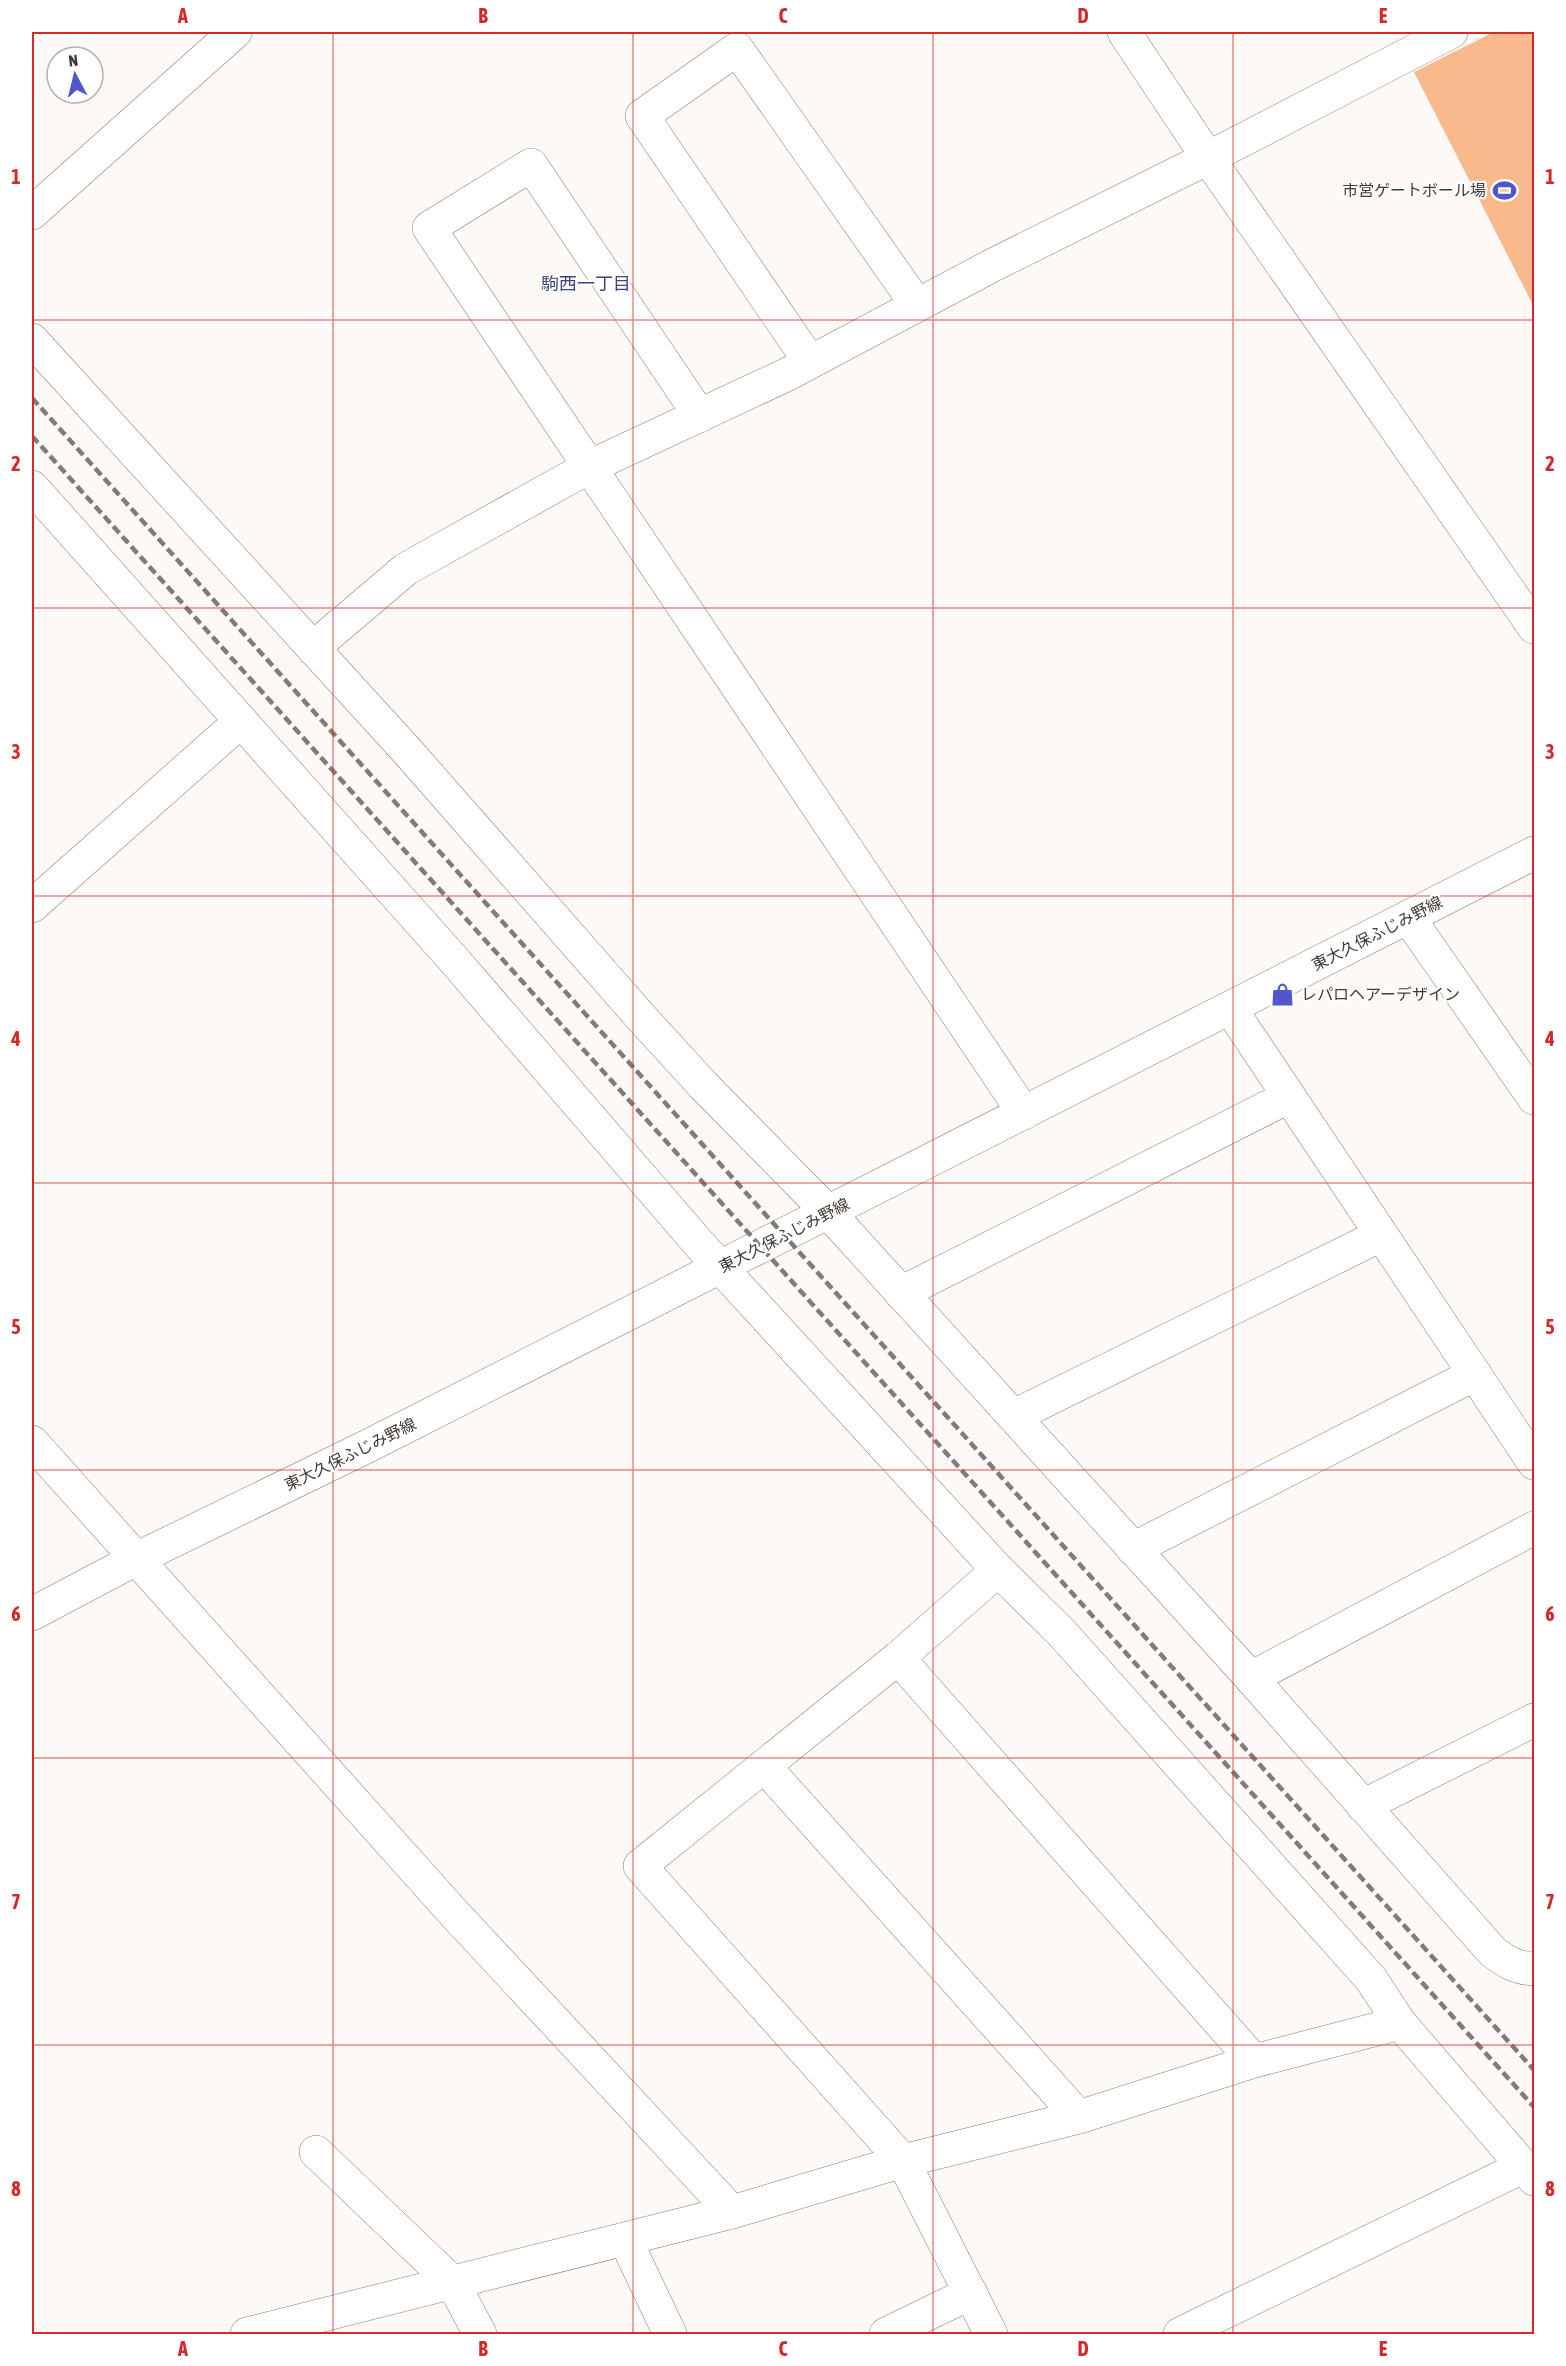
<svg xmlns="http://www.w3.org/2000/svg" width="1566" height="2366" font-family="'Asap Condensed','Noto Sans JP',sans-serif">
<style>
.green{fill:#fab98c}
.lines{fill:none;stroke-linecap:round;stroke-linejoin:round}
.street-casing{stroke:#8e7b6e;stroke-width:34}
.secondary-casing{stroke:#8e7b6e;stroke-width:34}
.street{stroke:#fff;stroke-width:33}
.secondary{stroke:#fff;stroke-width:33}
.rail{stroke:#827b76;stroke-width:4.5;stroke-dasharray:9 4.5;stroke-linecap:butt}
.grid{fill:none;stroke:#d62828;stroke-width:1.5;stroke-opacity:0.55}
.labels{text-anchor:middle;stroke-width:4.5;stroke-linejoin:round;paint-order:stroke}
.poi-label{font-size:16px;fill:#433a35;stroke:#fff;text-anchor:end}
.street-label{font-size:16px;fill:#433a35;stroke:#fff}
.neighbourhood-label{font-size:18px;fill:#3d4480;stroke:#fff}
.neatline{fill:none;stroke:#d62828;stroke-width:2}
.grid-label{font-size:20px;text-anchor:middle;font-weight:bold;fill:#d62828}
</style>
<rect width="100%" height="100%" fill="#fdf9f6"/>
<!-- green -->
<polygon class="green" points="1494,32 1534,32 1534,307 1414,72"/>
<g class="lines">
<defs>
<g id="street">
<polyline points="1124,32 1208,158 1534,627"/>
<polyline points="32,213 235,32"/>
<path d="M32,340L408,752L639,1015L703,1085L828,1212L1251,1678L1492,1951C1506,1962 1516,1968 1534,1969"/>
<polyline points="810,362 642,116 737,49 917,305"/>
<polyline points="700,416 531,165 429,228 1024,1113"/>
<polyline points="32,487 454,960 700,1245 998,1570 1061,1632 1371,1979 1400,2023 1534,2179"/>
<polyline points="313,648 406,569 589,467 788,374 993,265 1208,158 1451,32"/>
<polyline points="32,906 241,721"/>
<polyline points="1408,917 1534,1098"/>
<polyline points="1230,1008 1534,1463"/>
<polyline points="901,1293 1288,1097"/>
<polyline points="1014,1416 1381,1235"/>
<polyline points="32,1442 451,1910 732,2212"/>
<polyline points="1133,1549 1475,1374"/>
<polyline points="898,1658 1254,2061"/>
<polyline points="1251,1678 1534,1528"/>
<polyline points="764,1766 1079,2117"/>
<polyline points="1363,1806 1534,1720"/>
<polyline points="316,2152 453,2283 480,2334"/>
<polyline points="625,2239 670,2334"/>
<polyline points="247,2334 732,2212 903,2161 1079,2117 1254,2061 1400,2023"/>
<polyline points="886,2334 971,2293"/>
<polyline points="991,2334 903,2161 640,1866 898,1658 998,1570"/>
<polyline points="1180,2334 1524,2166"/>
</g>
<polyline id="secondary" points="32,1614 136,1559 370,1445 1534,853"/>
</defs>
<!-- street casing -->
<use href="#street" class="street-casing"/>
<!-- secondary casing -->
<use href="#secondary" class="secondary-casing"/>
<!-- street -->
<use href="#street" class="street"/>
<!-- secondary -->
<use href="#secondary" class="secondary"/>
<!-- rail -->
<g class="rail">
<polyline points="32,398 1534,2070"/>
<polyline points="32,436 1534,2107"/>
</g>
</g>
<!-- grid -->
<path class="grid" d="M333,32V2334M633,32V2334M933,32V2334M1233,32V2334M32,320H1534M32,608H1534M32,896H1534M32,1183H1534M32,1470H1534M32,1758H1534M32,2045H1534"/>
<!-- icons -->
<defs>
<symbol id="stadium-bare" viewBox="-9 -9 18 18"><path d="M0-5a6.5 5 0 1 0 0 10a6.5 5 0 1 0 0-10ZM-3.5-1.8h7v3.6h-7Z" fill="#5056cc" stroke="#fff" stroke-width="2.5" paint-order="stroke"/></symbol>
<symbol id="shop-bare" viewBox="-9 -9 18 18"><path d="M-5-2.5h2.3a2.7 3.5 0 0 1 5.4 0H5L5.5 6h-11ZM-1.5-2.5h3a1.5 2.3 0 0 0-3 0Z" fill="#5056cc" stroke="#fff" stroke-width="2.5" paint-order="stroke"/></symbol>
</defs>
<g fill-rule="evenodd">
<use href="#stadium-bare" x="1488" y="174" width="33" height="33"/>
<use href="#shop-bare" x="1266" y="978" width="33" height="33"/>
</g>
<g class="labels">
<!-- poi labels -->
<g class="poi-label">
<text x="1486" y="196">市営ゲートボール場</text>
<text x="1301" y="1000" text-anchor="start">レパロヘアーデザイン</text>
</g>
<!-- street labels -->
<g class="street-label">
<text transform="translate(1377 933) rotate(-27)" y="6">東大久保ふじみ野線</text>
<text transform="translate(784 1235) rotate(-27)" y="6">東大久保ふじみ野線</text>
<text transform="translate(350 1454) rotate(-26)" y="6">東大久保ふじみ野線</text>
</g>
<!-- neighbourhood labels -->
<g class="neighbourhood-label">
<text x="586" y="290">駒西一丁目</text>
</g>
</g>
<!-- border -->
<rect width="1566" height="2366" fill="none" stroke="#ffffff" stroke-width="66"/>
<!-- north arrow -->
<g transform="translate(75 75) rotate(353)"><circle r="28" fill="#ffffff" stroke="#b4b0ae" stroke-width="1.5"/>
<path d="M0-4.5L10 22L0 15L-10 22Z" fill="#5056cc"/>
<text y="-9" font-size="16" font-weight="bold" text-anchor="middle" fill="#433a35">N</text>
</g>
<rect x="33" y="33" width="1500" height="2300" class="neatline"/>
<g class="grid-label">
<text x="183" y="23">A</text>
<text x="483" y="23">B</text>
<text x="783" y="23">C</text>
<text x="1083" y="23">D</text>
<text x="1383" y="23">E</text>
<text x="16" y="184">1</text>
<text x="1550" y="184">1</text>
<text x="16" y="471">2</text>
<text x="1550" y="471">2</text>
<text x="16" y="759">3</text>
<text x="1550" y="759">3</text>
<text x="16" y="1046">4</text>
<text x="1550" y="1046">4</text>
<text x="16" y="1334">5</text>
<text x="1550" y="1334">5</text>
<text x="16" y="1621">6</text>
<text x="1550" y="1621">6</text>
<text x="16" y="1909">7</text>
<text x="1550" y="1909">7</text>
<text x="16" y="2196">8</text>
<text x="1550" y="2196">8</text>
<text x="183" y="2356">A</text>
<text x="483" y="2356">B</text>
<text x="783" y="2356">C</text>
<text x="1083" y="2356">D</text>
<text x="1383" y="2356">E</text>
</g>
</svg>
